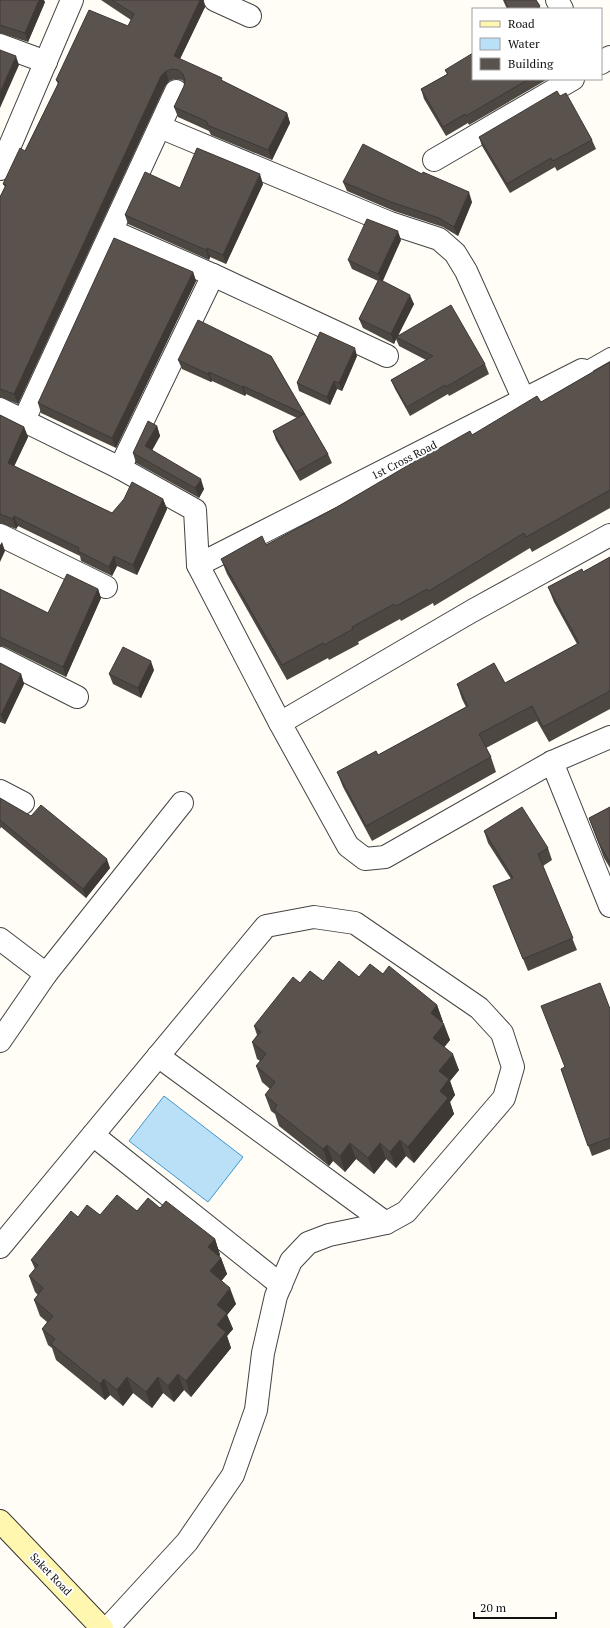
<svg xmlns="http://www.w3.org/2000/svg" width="610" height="1628" font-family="'PT Serif',serif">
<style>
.water{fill:#b9e0f7;stroke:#3f96cf}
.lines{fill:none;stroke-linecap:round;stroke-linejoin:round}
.lane-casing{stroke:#444;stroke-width:14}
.street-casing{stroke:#444;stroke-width:24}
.secondary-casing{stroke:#333;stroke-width:24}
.lane{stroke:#fff;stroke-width:12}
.street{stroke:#fff;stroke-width:22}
.secondary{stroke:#fff6b0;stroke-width:22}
.wall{fill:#4d4742}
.shaded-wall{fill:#3f3936}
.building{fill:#5a524d;stroke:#3f3936}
.labels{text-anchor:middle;stroke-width:4;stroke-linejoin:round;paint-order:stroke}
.street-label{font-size:11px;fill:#111;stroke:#fff}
</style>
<rect width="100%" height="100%" fill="#fffdf5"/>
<!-- water -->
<polygon class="water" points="164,1096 243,1157 208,1202 129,1141"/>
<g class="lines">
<defs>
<polyline id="lane" points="582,370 610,354"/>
<g id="street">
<polyline points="215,0 250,16"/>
<polyline points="557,0 562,9"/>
<polyline points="0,45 46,62"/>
<polyline points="601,63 610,57"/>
<polyline points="160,127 390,223 439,239 455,253 466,271 524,400"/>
<polyline points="434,160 573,79"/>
<polyline points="0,169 72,0"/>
<polyline points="112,231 213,275"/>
<polyline points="0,409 120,468 195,510 198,565 280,723 348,846 365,859 385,857 552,762 610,737"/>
<polyline points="24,420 176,91"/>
<polyline points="120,468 213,275 387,356"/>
<polyline points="0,535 106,587"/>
<polyline points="198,565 582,370"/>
<polyline points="0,658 77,697"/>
<polyline points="280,723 472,611 610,535"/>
<polyline points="552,762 610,906"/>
<polyline points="0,791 23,803"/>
<polyline points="0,939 46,974"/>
<polyline points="0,1041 46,974 182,803"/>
<polyline points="158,1056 386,1223"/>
<polyline points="93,1135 281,1285"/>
<polyline points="0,1247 266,926 314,917 355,923 479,1008 502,1033 513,1067 504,1098 406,1212 386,1223 329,1235 308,1243 291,1261 276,1296 263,1353 256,1410 233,1475 187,1542 108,1628"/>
</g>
<polyline id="secondary" points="0,1521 102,1628"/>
</defs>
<!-- lane casing -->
<use href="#lane" class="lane-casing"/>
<!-- street casing -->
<use href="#street" class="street-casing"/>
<!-- secondary casing -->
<use href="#secondary" class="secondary-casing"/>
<!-- lane -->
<use href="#lane" class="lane"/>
<!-- street -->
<use href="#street" class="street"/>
<!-- secondary -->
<use href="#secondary" class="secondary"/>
</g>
<!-- wall -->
<g class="wall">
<polygon points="0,0 45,2 28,42 0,33"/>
<polygon points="101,0 203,0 205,7 180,59 223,81 287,113 290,123 272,160 211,135 209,131 178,117 174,107 184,86 184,82 182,80 175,79 169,81 165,86 18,404 0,397 0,197 5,187 3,184 25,151 58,84 56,80 128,26 131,20"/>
<polygon points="503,0 536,0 541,9 507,9"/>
<polygon points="445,70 473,79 548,79 469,125 468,123 446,136 424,99 421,89 447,74"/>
<polygon points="560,96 592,140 596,149 557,171 555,167 510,193 482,146 479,137"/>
<polygon points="343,182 472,202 458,236 443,227 394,211 347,191"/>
<polygon points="263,184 226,264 210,257 209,260 128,224 125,215 180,188"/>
<polygon points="401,240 382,281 414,304 398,335 485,364 489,374 449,396 448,394 410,416 395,389 391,380 426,360 399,346 396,339 394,344 363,328 359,319 378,281 352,269 348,260"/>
<polygon points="193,272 196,281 116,448 41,413 38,403"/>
<polygon points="271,356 328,454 332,463 300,481 276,440 273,431 297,418 246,394 245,396 212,381 211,382 182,369 178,360"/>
<polygon points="357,356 342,391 337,389 330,405 299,391 297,383"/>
<polygon points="610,362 610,508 532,552 530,548 434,606 433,603 401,621 400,619 358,642 359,644 329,660 328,658 287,680 227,574 221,559 266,545 337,507 429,454 472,435 541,402"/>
<polygon points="0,415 24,427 28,437 14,466 112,513 163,499 167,509 137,575 117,566 112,576 81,561 80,556 18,526 16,529 0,523"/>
<polygon points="157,426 160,436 152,450 204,489 199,498 136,463 133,453"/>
<polygon points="610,557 610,709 549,742 537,721 486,748 491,757 496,772 372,841 343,787 337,772 378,755 466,707 462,699 457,684 505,683 577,644 554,602 548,587 583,572"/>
<polygon points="0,589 48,613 98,589 101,598 66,677 5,647 0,646"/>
<polygon points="0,663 21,674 24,684 5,724 0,722"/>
<polygon points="154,670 141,698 113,684 109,674"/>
<polygon points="0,798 110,868 86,898 1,827 0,829"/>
<polygon points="610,807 610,868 604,858 589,818"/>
<polygon points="484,831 548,848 552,860 543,866 577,950 528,971 493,886 511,879 488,843"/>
<polygon points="383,974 437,1005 443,1022 442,1022 450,1040 444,1047 459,1070 450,1081 455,1095 450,1102 454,1114 414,1163 406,1156 396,1168 386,1159 374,1174 356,1159 345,1172 333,1161 329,1166 279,1126 275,1114 271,1111 265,1095 270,1089 262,1082 256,1066 260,1061 257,1059 252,1042 257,1035 254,1026 300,983 323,981 359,977"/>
<polygon points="610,1009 610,1149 592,1156 561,1069 565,1067"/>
<polygon points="160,1208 215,1239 220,1255 219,1256 221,1258 227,1274 221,1281 236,1304 227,1315 233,1329 227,1336 231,1348 191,1397 184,1390 174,1402 163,1393 152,1408 133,1393 123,1406 110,1395 105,1400 56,1360 52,1348 48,1345 42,1329 47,1322 40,1316 34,1300 38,1295 35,1292 29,1276 35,1269 31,1260 78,1217 100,1215"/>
</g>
<!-- shaded-wall -->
<g class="shaded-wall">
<polygon points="39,0 44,0 45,2 28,42 25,33"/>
<polygon points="200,0 203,0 205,7 177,65 174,56"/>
<polygon points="16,56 19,65 0,108 0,92"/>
<polygon points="166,71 169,81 165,86 18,404 14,394 161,76"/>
<polygon points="287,113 290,123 272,160 268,150"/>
<polygon points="260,174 263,184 226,264 223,255"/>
<polygon points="469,192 472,202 458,236 454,227"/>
<polygon points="398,231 401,240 382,283 378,274"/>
<polygon points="207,248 210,257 209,260 206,250"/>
<polygon points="193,272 196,281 116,448 112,438"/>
<polygon points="410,295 414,304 397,338 396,337 396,339 394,344 391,334"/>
<polygon points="355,348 357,356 342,391 339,383"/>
<polygon points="209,372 212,381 211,382 208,374"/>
<polygon points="334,381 337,389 330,405 327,397"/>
<polygon points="243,386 246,394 245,396 242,387"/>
<polygon points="157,426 160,436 149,456 145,446"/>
<polygon points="24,427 28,437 11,473 8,463"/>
<polygon points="201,479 204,489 199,498 195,488"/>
<polygon points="163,499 167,509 137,575 133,565"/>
<polygon points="14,516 18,526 16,529 13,519"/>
<polygon points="2,542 5,551 0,562 0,545"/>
<polygon points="114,556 117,566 112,576 109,567"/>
<polygon points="98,589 101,598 66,677 63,667"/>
<polygon points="151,661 154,670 141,698 138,688"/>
<polygon points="21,674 24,684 5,724 1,715"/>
<polygon points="107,859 110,868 86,898 83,889"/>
<polygon points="437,1005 443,1022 436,1029 431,1013"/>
<polygon points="444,1024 450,1040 439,1054 433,1038"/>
<polygon points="453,1054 459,1070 450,1081 455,1095 450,1102 454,1114 414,1163 408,1147 440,1091 439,1071"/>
<polygon points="400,1140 406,1156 396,1168 390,1152"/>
<polygon points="350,1143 356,1159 345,1172 340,1156"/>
<polygon points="380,1143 386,1159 374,1174 368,1158"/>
<polygon points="327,1145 333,1161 329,1166 323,1149"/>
<polygon points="215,1239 220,1255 214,1263 208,1247"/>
<polygon points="221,1258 227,1274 216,1288 210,1271"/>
<polygon points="230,1288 236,1304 227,1315 233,1329 227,1336 231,1348 191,1397 186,1381 217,1325 217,1305"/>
<polygon points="178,1374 184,1390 174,1402 168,1386"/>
<polygon points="127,1377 133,1393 123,1406 117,1390"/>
<polygon points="158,1377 163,1393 152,1408 146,1392"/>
<polygon points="104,1379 110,1395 105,1400 100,1384"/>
</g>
<!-- building -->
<g class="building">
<polygon points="0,0 39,0 25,33 0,25"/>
<polygon points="112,0 200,0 174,56 222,78 221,80 287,113 268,150 207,125 208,123 206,121 174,107 184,86 185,80 183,74 178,70 172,69 166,71 161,76 14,394 0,389 0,197 6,185 3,184 20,148 25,151 59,82 56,80 89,10 128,26 134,14"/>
<polygon points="504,0 536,0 540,6 535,9 509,9"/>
<polygon points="0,50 16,56 0,92"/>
<polygon points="473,53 473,79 529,79 466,116 465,114 443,127 421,89 448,74 445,70"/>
<polygon points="557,91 560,96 566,93 592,140 553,161 551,158 507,184 479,137"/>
<polygon points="363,144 422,174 423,172 469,192 454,227 439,218 391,202 343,182"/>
<polygon points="197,148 260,174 223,255 207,248 206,250 125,215 145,172 180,188"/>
<polygon points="367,219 398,231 378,274 348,260"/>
<polygon points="114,238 193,272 112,438 38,403"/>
<polygon points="379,279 410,295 391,334 359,319"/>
<polygon points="451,305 485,364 446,387 445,385 407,407 391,380 433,356 396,337"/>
<polygon points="198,320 271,356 328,454 296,472 273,431 304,414 243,386 242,387 209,372 208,374 178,360"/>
<polygon points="320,332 355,348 339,383 334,381 327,397 297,383"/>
<polygon points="610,362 610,490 526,537 524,533 429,591 427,589 396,606 394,604 352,627 353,629 324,645 323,643 282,665 221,559 262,536 266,545 337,507 429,453 429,454 470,431 472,435 537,396 541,402"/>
<polygon points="0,415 24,427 8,463 112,513 124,499 132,482 163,499 133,565 114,556 109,567 78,551 79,548 14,516 13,519 0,514"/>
<polygon points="148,421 157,426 145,446 201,479 195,488 133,453"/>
<polygon points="610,557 610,691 543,727 532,706 479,734 491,757 366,826 337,772 376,751 378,755 468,706 457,684 494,663 505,683 579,643 548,587 582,569 583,572"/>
<polygon points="67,574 98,589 63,667 0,637 0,589 48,613"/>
<polygon points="123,647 151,661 138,688 109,674"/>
<polygon points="0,663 21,674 1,715 0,714"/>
<polygon points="0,798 31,816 41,805 107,859 83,889 0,820"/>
<polygon points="522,807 548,848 538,854 573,938 523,959 493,886 513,878 484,831"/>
<polygon points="610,807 610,863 599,843 589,818"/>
<polygon points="339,961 359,977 370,964 383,974 389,966 437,1005 431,1013 444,1024 433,1038 453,1054 439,1071 449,1079 440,1091 448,1098 408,1147 400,1140 390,1152 380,1143 368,1158 350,1143 340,1156 327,1145 323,1149 274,1110 277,1105 265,1095 275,1082 256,1066 266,1054 252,1042 261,1032 254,1026 293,977 300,983 310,971 323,981"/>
<polygon points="600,983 610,1009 610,1138 588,1146 561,1069 565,1067 541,1006"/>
<polygon points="117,1195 137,1211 148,1198 160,1208 166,1201 215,1239 208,1247 221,1258 210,1271 230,1288 217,1305 227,1313 217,1325 226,1332 186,1381 178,1374 168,1386 158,1377 146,1392 127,1377 117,1390 104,1379 100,1384 51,1344 55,1339 42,1329 53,1316 34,1300 43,1288 29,1276 38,1265 31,1260 71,1211 78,1217 87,1205 100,1215"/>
</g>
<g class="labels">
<!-- street labels -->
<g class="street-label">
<text transform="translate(404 460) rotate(-27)" y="4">1st Cross Road</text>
<text transform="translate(51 1574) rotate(46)" y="4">Saket Road</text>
</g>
</g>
<!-- legend -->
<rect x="472" y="8" width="130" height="72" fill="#ffffff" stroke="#a0a0a0"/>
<rect x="480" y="21" width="20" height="6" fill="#fff6b0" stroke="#a0a0a0"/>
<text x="508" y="28" font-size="12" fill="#111111">Road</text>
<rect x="480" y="38" width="20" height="12" fill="#b9e0f7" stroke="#a0a0a0"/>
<text x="508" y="48" font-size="12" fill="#111111">Water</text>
<rect x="480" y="58" width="20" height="12" fill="#5a524d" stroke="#a0a0a0"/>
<text x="508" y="68" font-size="12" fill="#111111">Building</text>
<!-- scale -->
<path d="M474 1612v6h82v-6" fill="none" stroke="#111111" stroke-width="2"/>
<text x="480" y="1612" font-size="12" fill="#111111" stroke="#ffffff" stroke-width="3" paint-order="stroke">20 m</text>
</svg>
